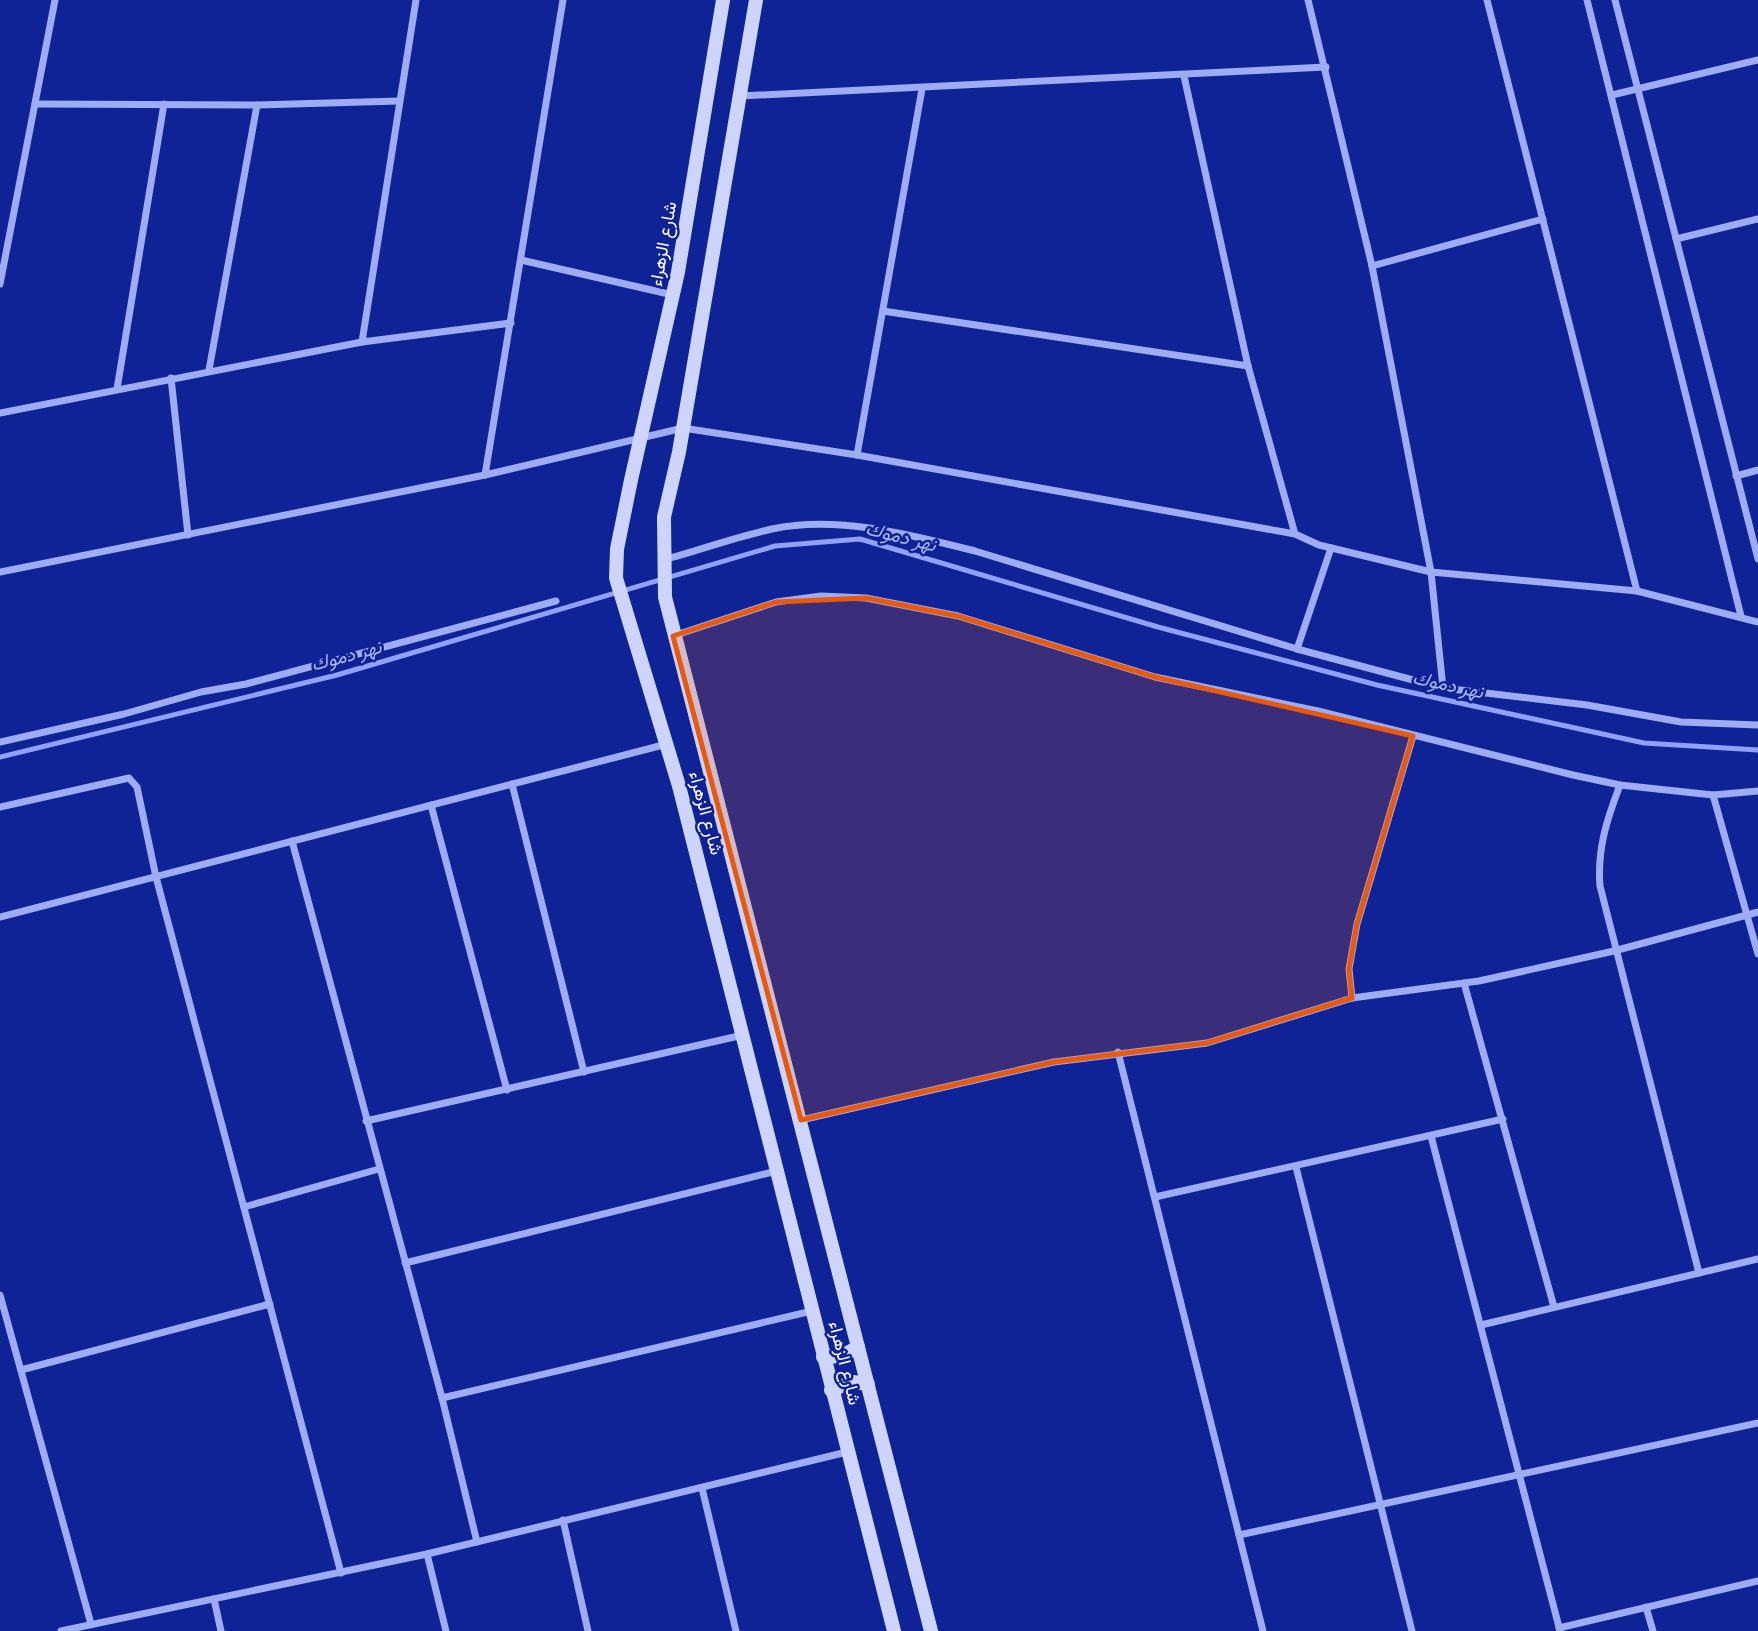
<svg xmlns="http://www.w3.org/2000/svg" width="1758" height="1631" font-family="Arial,Vazirmatn,sans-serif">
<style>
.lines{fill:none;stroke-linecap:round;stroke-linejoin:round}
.stream{stroke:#8fa1f8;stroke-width:5}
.minor{stroke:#9eacf4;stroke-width:7}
.secondary{stroke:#ced5fd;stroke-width:14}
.marked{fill:#e8590c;fill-opacity:0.2;stroke:#e8590c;stroke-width:5;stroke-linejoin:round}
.labels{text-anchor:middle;stroke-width:5;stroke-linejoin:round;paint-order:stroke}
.street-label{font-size:18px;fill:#fff;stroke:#0f2296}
.water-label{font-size:19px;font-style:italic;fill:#aab8fb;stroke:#0f2296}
</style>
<rect width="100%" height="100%" fill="#0f2296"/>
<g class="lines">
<!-- stream -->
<polyline class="stream" points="0,757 337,675 775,546 860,539 1158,627 1377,685 1644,743 1758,750"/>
<!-- minor -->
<g class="minor">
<polyline points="1308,0 1372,266 1431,572 1443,688"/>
<polyline points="1487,0 1637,591"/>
<polyline points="1587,0 1741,616"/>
<polyline points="1615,0 1758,559"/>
<polyline points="1184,76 1248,366 1295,534"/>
<polyline points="1612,95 1758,60"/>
<polyline points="740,96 1326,67"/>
<polyline points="35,104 257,105 399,101"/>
<polyline points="1676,239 1758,219"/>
<polyline points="521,260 673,295"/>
<polyline points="1372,266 1543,219"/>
<polyline points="0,284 55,0"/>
<polyline points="883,311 1248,366"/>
<polyline points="362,342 416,0"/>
<polyline points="209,370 257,105"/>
<polyline points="171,378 188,535"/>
<polyline points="117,389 164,104"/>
<polyline points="0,413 362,342 511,323"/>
<polyline points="857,455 922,89"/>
<polyline points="485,475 563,0"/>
<polyline points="1736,476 1758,470"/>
<path d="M663,560C700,550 736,537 772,529C838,515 912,535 975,551L1297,649L1443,688L1587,705L1681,722L1758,725"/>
<polyline points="0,572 485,475 683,428 857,455 1295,534 1319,545 1431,572 1637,591 1758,622"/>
<polyline points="673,636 776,602 821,596 866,598 958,616 1155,677 1318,711 1573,775 1620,785 1713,795 1758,791"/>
<polyline points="1297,649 1331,548"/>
<polyline points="0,742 124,714 201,692 246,684 556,601"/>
<polyline points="512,784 584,1072"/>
<path d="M1620,785C1607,819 1597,849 1600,886L1699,1273"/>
<polyline points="1713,795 1758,954"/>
<polyline points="431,805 507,1090"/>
<polyline points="0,807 129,778 137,787 156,877 341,1573"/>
<polyline points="292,841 442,1398 477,1542"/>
<polyline points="0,917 667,744"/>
<polyline points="1464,983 1554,1307"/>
<polyline points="1352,998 1349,969 1357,924 1413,736"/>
<polyline points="1118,1052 1263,1631"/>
<polyline points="801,1120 1054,1062 1207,1043 1352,998 1479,981 1614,951 1758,912"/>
<polyline points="366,1121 743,1035"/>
<polyline points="1431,1136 1560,1631"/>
<polyline points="1296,1167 1412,1631"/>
<polyline points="1155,1197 1503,1119"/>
<polyline points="244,1207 379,1169"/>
<polyline points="405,1263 777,1171"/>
<polyline points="0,1295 91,1624"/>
<polyline points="1481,1325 1758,1259"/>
<polyline points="21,1370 270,1304"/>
<polyline points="442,1398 812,1311"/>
<polyline points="702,1488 736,1631"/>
<polyline points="563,1520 588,1631"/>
<polyline points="1239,1535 1758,1423"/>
<polyline points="427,1554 446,1631"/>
<polyline points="214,1599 221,1631"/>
<polyline points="1646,1607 1653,1631"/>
<polyline points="1559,1628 1758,1581"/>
<polyline points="61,1631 427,1554 847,1452"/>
</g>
<!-- secondary -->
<g class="secondary">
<polyline points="723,0 678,272 631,480 617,549 616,578 679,786 894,1631"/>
<polyline points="756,0 679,452 664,517 665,597 931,1631"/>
<polyline points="823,1357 842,1356 858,1347"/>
<polyline points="831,1390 853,1382 868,1384"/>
</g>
</g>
<!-- marked area -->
<path class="marked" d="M866,598L958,616L1155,677L1413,736L1357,924L1349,969L1352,998L1207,1043L1054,1062L801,1120L673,636L776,602Z"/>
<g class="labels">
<!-- street labels -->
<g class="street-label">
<text transform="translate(663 244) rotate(-80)" y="6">شارع الزهراء</text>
<text transform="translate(706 813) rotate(75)" y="6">شارع الزهراء</text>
<text transform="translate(845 1363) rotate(76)" y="6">شارع الزهراء</text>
</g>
<!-- water labels -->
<g class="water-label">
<text transform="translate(901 536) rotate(14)" y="7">نهر دموك</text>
<text transform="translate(346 655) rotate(-15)" y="7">نهر دموك</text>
<text transform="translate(1448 684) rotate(12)" y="7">نهر دموك</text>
</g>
</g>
</svg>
